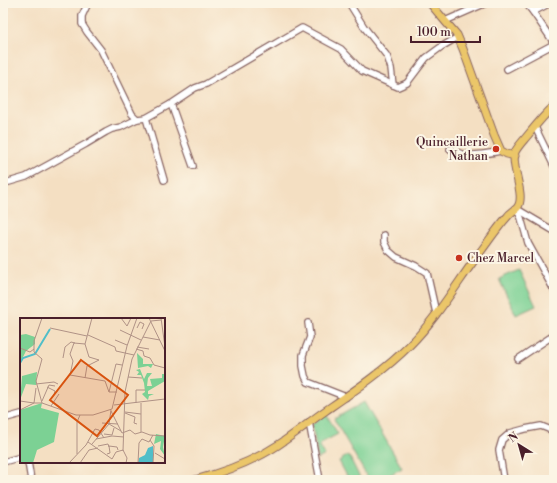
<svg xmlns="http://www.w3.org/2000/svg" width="557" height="483" font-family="'Libre Bodoni',serif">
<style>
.green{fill:#7cd194;stroke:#637860}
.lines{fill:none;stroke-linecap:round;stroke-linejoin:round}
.minor-casing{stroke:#866260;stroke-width:8}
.major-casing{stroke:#866260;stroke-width:9}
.minor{stroke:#fff;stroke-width:5.5}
.major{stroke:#ebc669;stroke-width:7}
.poi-dot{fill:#c8321e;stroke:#fcf5e5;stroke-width:1.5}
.labels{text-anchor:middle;stroke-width:4;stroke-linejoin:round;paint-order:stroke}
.poi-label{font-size:12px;fill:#4a1f2b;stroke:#fcf5e5;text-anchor:end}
.inset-river{fill:none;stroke:#51bec8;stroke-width:2}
.inset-road{fill:none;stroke:#b09286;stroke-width:1}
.view{fill:#d8530f;fill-opacity:0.15;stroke:#d8530f;stroke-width:2}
.inset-edge{fill:none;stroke:#4a1f2b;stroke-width:2}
</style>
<rect width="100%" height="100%" fill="#fcf5e5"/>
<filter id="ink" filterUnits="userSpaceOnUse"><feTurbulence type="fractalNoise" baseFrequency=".025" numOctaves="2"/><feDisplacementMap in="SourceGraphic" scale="8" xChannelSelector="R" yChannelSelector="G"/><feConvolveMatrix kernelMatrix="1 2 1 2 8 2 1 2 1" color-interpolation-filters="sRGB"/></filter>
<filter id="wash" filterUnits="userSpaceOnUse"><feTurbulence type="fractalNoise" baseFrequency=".012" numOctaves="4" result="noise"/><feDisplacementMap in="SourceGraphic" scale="16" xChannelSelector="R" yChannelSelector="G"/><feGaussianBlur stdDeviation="0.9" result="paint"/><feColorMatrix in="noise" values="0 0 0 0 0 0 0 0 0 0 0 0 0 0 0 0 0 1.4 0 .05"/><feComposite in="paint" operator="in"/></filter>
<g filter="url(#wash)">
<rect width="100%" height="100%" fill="#f4dfc2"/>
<!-- green -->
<g class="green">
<polygon points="519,270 536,306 516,315 499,279"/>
<polygon points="364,402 402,468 381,480 369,480 334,419"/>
<polygon points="326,414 338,434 321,443 320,446 325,455 318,459 312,424"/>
<polygon points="347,456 350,458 361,480 349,480 339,461"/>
</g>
</g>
<g filter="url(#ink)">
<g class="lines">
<defs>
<g id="minor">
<polyline points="88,3 82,16 82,24 87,32 101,50 132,114 137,119"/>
<polyline points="349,3 364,27 387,56 391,68 393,85"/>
<polyline points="526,3 533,12 554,43"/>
<polyline points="533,12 550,3"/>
<polyline points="445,21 486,3"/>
<polyline points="507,69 554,44"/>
<polyline points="171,104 193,166"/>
<polyline points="146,118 164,180"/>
<polyline points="535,127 554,166"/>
<path d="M450,149C454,150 458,153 462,154C473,157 490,153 501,151"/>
<polyline points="3,182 9,182 26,177 86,144 106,132 112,129 121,127 137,119 146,118 171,104 195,88 206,84 302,28 341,49 362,71 398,87 407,83 426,58 441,47 458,37"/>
<polyline points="517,209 521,218 528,243 554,290"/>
<polyline points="517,209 554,231"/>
<polyline points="384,235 384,242 388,250 396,257 416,266 427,273 436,313"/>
<polyline points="308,323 310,337 303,355 303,366 305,376 308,382 346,397"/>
<polyline points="518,359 554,335"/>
<polyline points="3,419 21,414"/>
<polyline points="309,422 320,480"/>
<polyline points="3,462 21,457"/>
<polyline points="28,462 31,480"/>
<polyline points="504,480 499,450 502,440 510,433 525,429 541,426 551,430 554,435"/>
</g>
<g id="major">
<polyline points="430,3 445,21 457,35 463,49 494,135 501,151 507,154 515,156"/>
<path d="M195,480C224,472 254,461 278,445C295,434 309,422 325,411C354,391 384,371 409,346C436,319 456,285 478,255C488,242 497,228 508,216C510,213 514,211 517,208C527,197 510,166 515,152C518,146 524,140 528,135C536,125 544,115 554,106"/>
</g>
</defs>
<!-- minor casing -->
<use href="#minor" class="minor-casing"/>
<!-- major casing -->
<use href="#major" class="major-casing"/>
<!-- minor -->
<use href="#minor" class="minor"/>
<!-- major -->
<use href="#major" class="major"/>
</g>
</g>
<!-- markers -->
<g class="poi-dot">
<circle cx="496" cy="149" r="4"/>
<circle cx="459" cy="258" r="4"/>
</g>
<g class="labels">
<!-- poi labels -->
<g class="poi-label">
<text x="488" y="146">Quincaillerie<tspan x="488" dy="14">Nathan</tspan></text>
<text x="467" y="262" text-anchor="start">Chez Marcel</text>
</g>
</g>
<!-- overview -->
<g transform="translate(20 318)">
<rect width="145" height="145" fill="#f4dfc2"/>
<path d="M6,16L15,19V26L6,33L0,45V17ZM117,35L123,41V46H133L131,50L128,48L118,50ZM120,51L124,61L127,55H132L128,60L127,68H132L130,61L142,60V56H145V63L128,73V76H134L129,78L128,82L122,76L125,74L124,65L121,57H117L119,54L116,52ZM17,54L16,67L6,66L0,82L2,58ZM22,85L21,90L39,95L34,124L17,132L13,145H0V92ZM136,116L145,118L143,129L145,138L140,131L141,123L134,126Z" fill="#7cd194"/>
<path d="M133,128V145H118L119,140L125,137L128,130Z" fill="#51bec8"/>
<path class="inset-river" d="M0,45L3,40L15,36L30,11"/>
<path class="inset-road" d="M22,0L14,23V34L22,41L16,63L22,85M101,0L107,8L111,0M129,0L145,33M141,0L145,29M30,10L67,18M117,10L120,4L124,6L122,11M100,12L121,22M68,17L95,29L96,33L114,37M123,19L140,22M95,22L107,27M65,26L54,25L50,36L53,43L50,57L85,63L89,74H97M117,29L129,31M0,30L10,34L14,31M116,31L123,33L124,38L130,40L134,47L145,50M43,40L45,29L51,24L55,25M108,59L122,60M65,60L67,48L79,42L69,39L65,26L72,0M16,66L34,64L38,66M27,69L35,73L34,77M89,74L96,46L102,47M0,83L14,85L16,70M22,83L29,67L35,68M116,85V72H125M94,87L145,81M31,88L39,76M0,92L14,85H22L56,97H73L92,91L107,28L117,0M91,93L102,115M105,94L121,96M105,95L115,99L114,105L117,106M82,105L98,106M89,106L101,113M121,114V85M102,115L110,112L115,116L122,114L130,117L145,118M84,116L92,117L94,110M76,121L92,118L104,119M130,122L134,128L133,145M68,124L92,141L96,134L103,132M72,126L89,106L91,92M78,128L88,126L89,129M103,132L107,140L106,145M103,133L105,74L112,41L131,3L141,2M135,135L145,141L144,145M57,136V104L60,97M87,136L90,135L89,128L97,129L98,132M49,145L66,127L75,111L79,112L84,120M60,145L69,132L78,130M118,145L119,125L122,121L129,124L133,117"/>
<path class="view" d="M61,42L108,77L77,118L30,82Z"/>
<rect width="145" height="145" class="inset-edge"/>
</g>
<!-- margin -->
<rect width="557" height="483" fill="none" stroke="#fcf5e5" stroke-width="16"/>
<!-- north arrow -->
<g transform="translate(519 445) rotate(323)" stroke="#fcf5e5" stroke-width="3" paint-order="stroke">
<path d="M0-3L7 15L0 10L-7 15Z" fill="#4a1f2b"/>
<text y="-6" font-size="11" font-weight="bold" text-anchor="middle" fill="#4a1f2b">N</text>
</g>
<!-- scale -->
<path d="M411 36v6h69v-6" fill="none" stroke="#4a1f2b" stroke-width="2"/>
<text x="417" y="36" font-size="12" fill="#4a1f2b" stroke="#fcf5e5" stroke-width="3" paint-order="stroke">100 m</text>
</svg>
